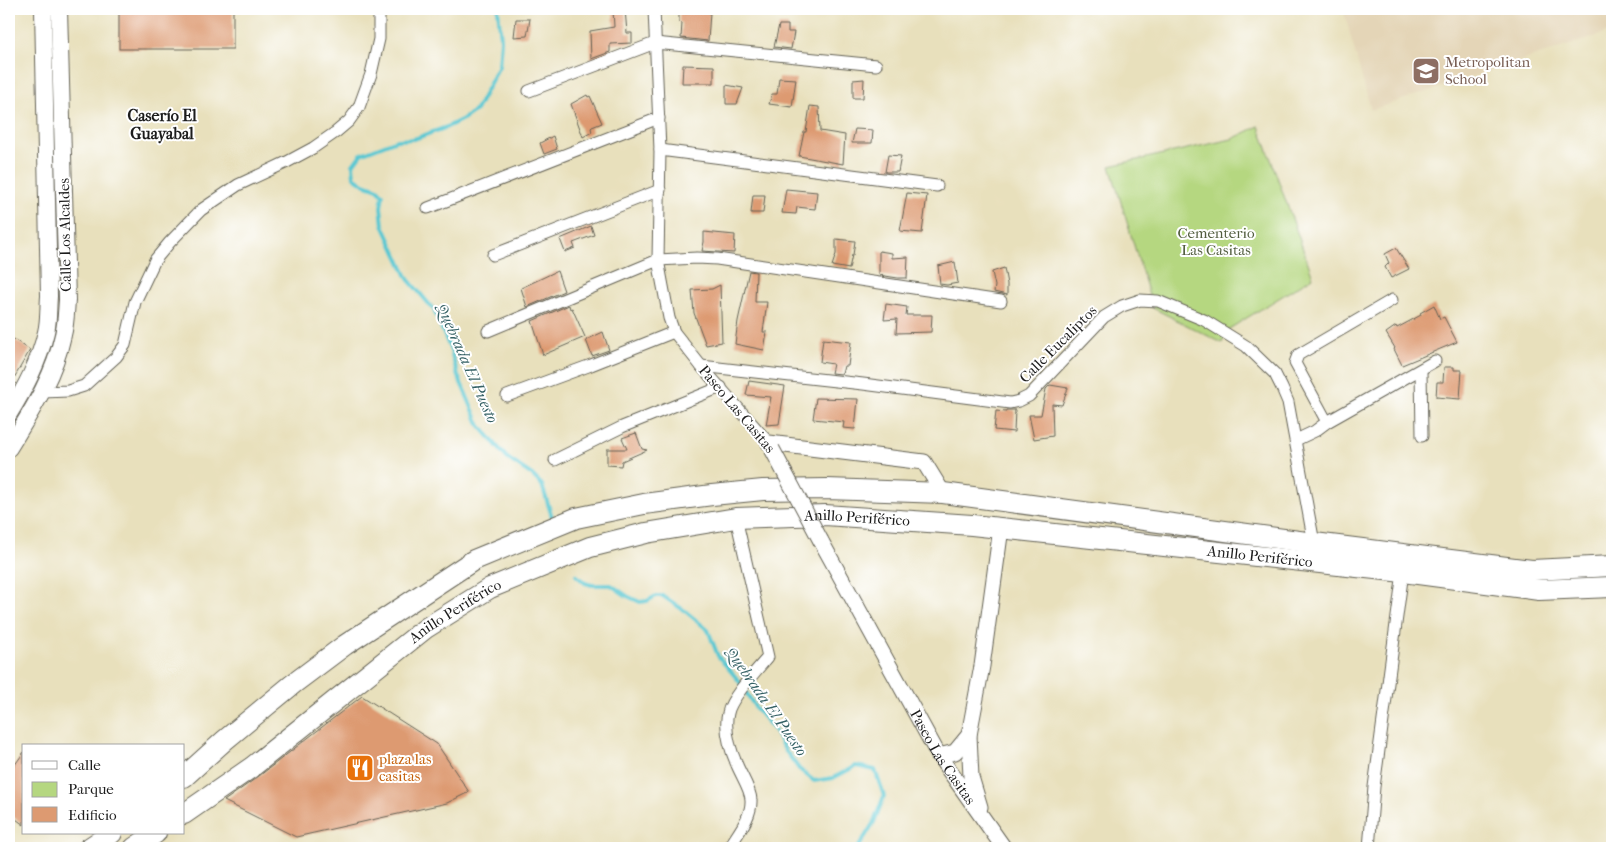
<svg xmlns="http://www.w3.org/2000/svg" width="1621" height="857" font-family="'IM FELL French Canon',serif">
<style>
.built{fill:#e4d5b7}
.green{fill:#b5d780;stroke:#687a4e}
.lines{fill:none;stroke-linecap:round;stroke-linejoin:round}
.stream{stroke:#5bc8d2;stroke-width:4}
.building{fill:#dd9a71}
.minor-casing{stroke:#636154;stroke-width:13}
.tertiary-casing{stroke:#636154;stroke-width:17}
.secondary-casing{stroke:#636154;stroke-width:18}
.trunk-casing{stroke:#636154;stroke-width:22}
.minor{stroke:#fff;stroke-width:11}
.tertiary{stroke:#fff;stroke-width:15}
.secondary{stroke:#fff;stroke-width:16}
.trunk{stroke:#fff;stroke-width:20}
.tertiary-bridge-casing{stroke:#636154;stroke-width:17;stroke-linecap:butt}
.tertiary-bridge{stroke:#fff;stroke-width:15}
.labels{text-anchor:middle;stroke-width:4;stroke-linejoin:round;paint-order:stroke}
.education-label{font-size:15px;fill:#785e54;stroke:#fff;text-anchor:start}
.park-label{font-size:15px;fill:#525d3f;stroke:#fff}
.street-label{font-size:15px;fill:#1c1c1c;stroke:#fff}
.food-label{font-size:15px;fill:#c56008;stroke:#fff;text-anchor:start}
.neighbourhood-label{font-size:16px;font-weight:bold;fill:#1c1c1c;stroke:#fff}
.water-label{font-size:16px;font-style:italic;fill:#356165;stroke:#fff}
</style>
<rect width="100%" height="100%" fill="#fff"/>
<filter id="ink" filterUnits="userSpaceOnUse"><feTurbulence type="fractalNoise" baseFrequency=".02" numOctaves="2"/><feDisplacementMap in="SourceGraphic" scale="10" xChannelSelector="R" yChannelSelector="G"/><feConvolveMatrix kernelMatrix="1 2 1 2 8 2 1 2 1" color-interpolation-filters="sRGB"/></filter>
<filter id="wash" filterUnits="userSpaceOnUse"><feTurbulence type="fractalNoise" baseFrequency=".0096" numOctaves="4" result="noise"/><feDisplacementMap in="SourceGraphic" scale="20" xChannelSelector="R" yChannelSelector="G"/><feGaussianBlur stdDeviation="1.12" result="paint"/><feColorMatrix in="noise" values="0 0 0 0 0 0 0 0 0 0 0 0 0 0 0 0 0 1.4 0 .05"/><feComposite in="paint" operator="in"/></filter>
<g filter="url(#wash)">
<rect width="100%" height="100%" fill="#e8e0bc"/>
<!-- built -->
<polygon class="built" points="1343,9 1612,9 1612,31 1371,110"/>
<!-- green -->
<polygon class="green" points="1259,126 1313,277 1229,329 1222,343 1153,308 1110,166 1232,139"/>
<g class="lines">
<!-- stream -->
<g class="stream">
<polyline points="498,9 501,40 499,66 476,110 463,119 447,127 414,139 397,140 361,154 353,165 354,177 364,184 378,189 383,195 381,207 383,225 408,279 434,310 451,351 458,376 480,426 507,458 532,475 542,485 552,517"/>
<polyline points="576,575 585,583 592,585 611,585 627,596 640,602 647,601 656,596 663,596 685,611 708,630 718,656 739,681 755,707 774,730 785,750 799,769 814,781 833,778 856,766 875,770 884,796 874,822 858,848"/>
</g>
</g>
<g id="blocks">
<!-- building -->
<g class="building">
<rect x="119" y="9" width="114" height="40"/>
<polygon points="613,9 625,9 627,33 632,33 632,43 610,44 610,52 591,59 590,31 614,27"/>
<polygon points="679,9 710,12 708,41 681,38 682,23 679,22"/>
<polygon points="516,19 530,19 527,36 514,37"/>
<polygon points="779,25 788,25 788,32 794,32 791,49 774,47"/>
<polygon points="683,65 714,66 714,83 682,83"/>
<polygon points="779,78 796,79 792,107 769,104 772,94 777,94"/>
<polygon points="864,79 863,98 853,98 853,80"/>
<polygon points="726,85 743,88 737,104 726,104"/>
<polygon points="587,95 588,97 590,96 602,123 592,127 591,128 592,132 583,137 571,104"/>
<polygon points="810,106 819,107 820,131 845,135 843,164 799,156 804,132 806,132"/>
<polygon points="855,129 873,130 872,143 852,143"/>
<polygon points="553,136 557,149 544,154 540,143"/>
<polygon points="888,155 901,156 898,172 885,172"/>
<polygon points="786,189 817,192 815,209 797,207 796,214 782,213"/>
<polygon points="907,193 927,195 922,233 900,231"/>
<polygon points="753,195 765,195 763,213 751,213"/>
<polygon points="591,226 594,235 573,243 575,248 565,252 560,239"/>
<polygon points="704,232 735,235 734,253 702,251 704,242"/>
<polygon points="836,239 855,241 853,255 852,255 849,269 832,266 836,254"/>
<polygon points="1396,248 1409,269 1391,278 1385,267 1389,263 1385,254"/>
<polygon points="879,251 892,253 892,258 908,257 907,278 898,278 879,275"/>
<polygon points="955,262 958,283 947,285 940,284 938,266"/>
<polygon points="1004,268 1007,284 1007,295 994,292 995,286 992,272"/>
<polygon points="557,271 564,291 527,307 521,288"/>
<polygon points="749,271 756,272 755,302 767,302 763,332 767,332 764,350 735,344 738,321"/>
<polygon points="720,285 722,342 706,345 694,313 692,290 712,289"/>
<polygon points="886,304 907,307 906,315 932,315 931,332 896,333 897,319 884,320"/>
<polygon points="569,305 570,309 572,308 585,337 543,355 532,321"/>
<polygon points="1434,305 1440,319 1444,317 1457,342 1402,365 1394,349 1395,348 1386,333 1396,326 1397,328 1421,315 1420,313"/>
<polygon points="603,332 609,350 592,356 586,340"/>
<polygon points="9,336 30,350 9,387"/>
<polygon points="823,339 851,342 848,366 844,366 842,374 831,373 833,364 820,362"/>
<polygon points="1444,367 1454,367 1454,370 1462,370 1460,399 1436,397 1437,382 1443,382"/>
<polygon points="749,381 785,386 779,424 766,425 771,397 746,395"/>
<polygon points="1050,385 1068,388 1062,405 1052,404 1053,436 1034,439 1029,415 1041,415 1046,389"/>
<polygon points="816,398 858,399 855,429 843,428 844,422 813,419"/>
<polygon points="1006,410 1015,410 1014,432 994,430 996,411 1006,412"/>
<polygon points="636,433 642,449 647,450 622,461 621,466 607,465 607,449 627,449 622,438"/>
<polygon points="362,696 437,744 469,792 447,803 296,837 224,801 259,776"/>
<polygon points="24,752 24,825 9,814 9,773"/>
</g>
</g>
</g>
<g filter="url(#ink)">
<use href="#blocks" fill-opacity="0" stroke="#636154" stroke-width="1"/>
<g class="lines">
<defs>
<g id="minor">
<polyline points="654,9 660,150 658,260 669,318 674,332 701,366 769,443 772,449"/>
<polyline points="529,91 655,43 876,65"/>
<polyline points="660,150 937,186"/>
<polyline points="428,208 659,118"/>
<polyline points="493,255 660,190"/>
<polyline points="488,331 658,260 697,258 717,259 1001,301"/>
<polyline points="701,366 863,384 1010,403 1019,401 1029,396 1104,317 1122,306 1140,300 1158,301 1204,320 1246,346 1275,374 1282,388 1288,402 1314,543"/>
<polyline points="1421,370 1422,436"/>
<polyline points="43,392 68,391 84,386 116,357 125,345 135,302 155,260 170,242 201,210 238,185 287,162 313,148 336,132 349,121 359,107 371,74 379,39 379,9"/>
<polyline points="507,396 591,365 674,332"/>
<polyline points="1327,422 1295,363 1298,355 1392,300"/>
<polyline points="1296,440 1315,431 1327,422 1435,361"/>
<polyline points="555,460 622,427 721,387"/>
<path d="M729,848C737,834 752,817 751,800C751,790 741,775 737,765C730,749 724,729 728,713C731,697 757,670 768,657L736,518"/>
<polyline points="1369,848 1374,787 1403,572"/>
</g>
<g id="tertiary">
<polyline points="769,443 924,462 943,493"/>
<path id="s1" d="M821,541L939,756L1004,848"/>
<polyline points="939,756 955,752 969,735"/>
<polyline points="980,807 971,777 969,735 982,666 1001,528"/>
</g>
<g id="secondary">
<path d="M9,414C25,388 39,362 46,332C49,320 48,308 49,296L43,9"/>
<path d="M9,448C31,412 54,377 63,335C66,324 66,312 67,300L59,9"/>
</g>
<g id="trunk">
<polyline points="184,777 225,740 293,684 345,645 474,560 576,518 644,504 712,495 763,490 827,489 943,493 1314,543 1532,570 1612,566"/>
<path id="s2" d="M184,814L252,767L426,628L490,588L590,547L646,533L736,518L825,515L972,525L1403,572L1539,590L1612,587"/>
<polyline points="89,848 112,833"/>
<polyline points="134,848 156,833"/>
</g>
</defs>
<!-- minor casing -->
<use href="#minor" class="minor-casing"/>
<!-- tertiary casing -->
<use href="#tertiary" class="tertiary-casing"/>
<!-- secondary casing -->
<use href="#secondary" class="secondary-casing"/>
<!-- trunk casing -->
<use href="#trunk" class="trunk-casing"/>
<!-- minor -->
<use href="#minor" class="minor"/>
<!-- tertiary -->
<use href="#tertiary" class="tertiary"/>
<!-- secondary -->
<use href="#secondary" class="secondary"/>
<!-- trunk -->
<use href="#trunk" class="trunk"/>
<defs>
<polyline id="tertiary-bridge" points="772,449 821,541"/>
</defs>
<!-- tertiary-bridge casing -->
<use href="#tertiary-bridge" class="tertiary-bridge-casing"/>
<!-- tertiary-bridge -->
<use href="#tertiary-bridge" class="tertiary-bridge"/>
</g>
</g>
<!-- icons -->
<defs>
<symbol id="school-square" viewBox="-11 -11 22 22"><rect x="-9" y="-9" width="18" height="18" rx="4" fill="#8d6e63" stroke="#fff"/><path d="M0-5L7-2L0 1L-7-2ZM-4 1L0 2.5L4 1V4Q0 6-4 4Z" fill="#fff"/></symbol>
<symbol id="restaurant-square" viewBox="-11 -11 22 22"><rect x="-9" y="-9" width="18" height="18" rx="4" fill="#e8710a" stroke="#fff"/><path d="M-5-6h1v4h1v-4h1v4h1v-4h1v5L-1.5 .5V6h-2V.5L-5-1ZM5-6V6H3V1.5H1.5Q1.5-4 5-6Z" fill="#fff"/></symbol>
</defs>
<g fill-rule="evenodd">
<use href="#school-square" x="1410" y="55" width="32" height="32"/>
<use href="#restaurant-square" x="344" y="752" width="32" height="32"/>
</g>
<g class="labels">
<!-- education labels -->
<g class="education-label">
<text x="1445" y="67">Metropolitan<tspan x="1445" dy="17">School</tspan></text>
</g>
<!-- park labels -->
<g class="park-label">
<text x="1216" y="238">Cementerio<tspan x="1216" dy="17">Las Casitas</tspan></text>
</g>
<!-- street labels -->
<g class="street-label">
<text transform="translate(65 235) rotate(-91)" y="5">Calle Los Alcaldes</text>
<text transform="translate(1058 344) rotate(-45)" y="5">Calle Eucaliptos</text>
<text transform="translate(737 409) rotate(50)" y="5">Paseo Las Casitas</text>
<text dy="5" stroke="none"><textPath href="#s2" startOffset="759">Anillo Periférico</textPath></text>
<text dy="5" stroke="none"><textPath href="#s2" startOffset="1164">Anillo Periférico</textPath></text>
<text dy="5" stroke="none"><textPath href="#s2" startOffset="339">Anillo Periférico</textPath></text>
<text dy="5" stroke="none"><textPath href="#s1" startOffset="248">Paseo Las Casitas</textPath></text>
</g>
<!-- food labels -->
<g class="food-label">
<text x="379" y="764">plaza las<tspan x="379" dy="17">casitas</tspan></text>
</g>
<!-- neighbourhood labels -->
<g class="neighbourhood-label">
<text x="162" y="121">Caserío El<tspan x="162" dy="18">Guayabal</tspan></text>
</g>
<!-- water labels -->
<g class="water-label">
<text transform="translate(468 363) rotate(66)" y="6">Quebrada El Puesto</text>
<text transform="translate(767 701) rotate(55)" y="6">Quebrada El Puesto</text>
</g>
</g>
<!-- margin -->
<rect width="1621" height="857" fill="none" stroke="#fff" stroke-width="30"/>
<!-- legend -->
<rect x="22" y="744" width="162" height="90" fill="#ffffff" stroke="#a4a4a4"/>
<rect x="32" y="761" width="25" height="8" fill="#ffffff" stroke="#a4a4a4"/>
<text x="68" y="770" font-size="15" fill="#1c1c1c">Calle</text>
<rect x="32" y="782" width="25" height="15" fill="#b5d780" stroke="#a4a4a4"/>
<text x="68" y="794" font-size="15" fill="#1c1c1c">Parque</text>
<rect x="32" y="807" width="25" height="15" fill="#dd9a71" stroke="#a4a4a4"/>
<text x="68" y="820" font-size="15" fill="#1c1c1c">Edificio</text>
</svg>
